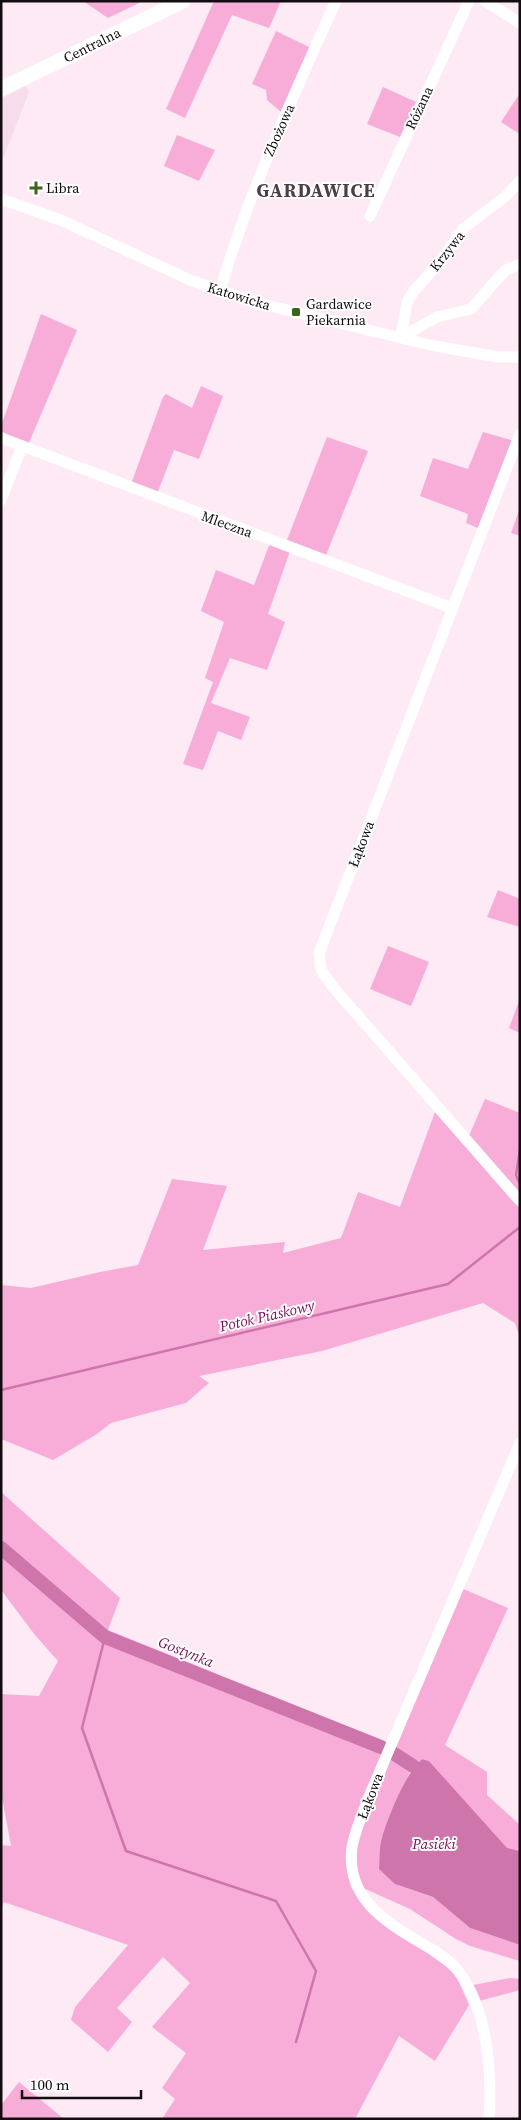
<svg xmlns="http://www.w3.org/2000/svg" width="521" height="2120" font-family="'Source Serif 4',serif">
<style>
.built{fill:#f7dceb}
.green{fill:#f7add8}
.water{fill:#ce75ac}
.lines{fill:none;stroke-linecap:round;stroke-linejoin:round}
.stream{stroke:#ce75ac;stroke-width:2.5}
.river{stroke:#ce75ac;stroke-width:14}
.minor{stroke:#fff;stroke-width:11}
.major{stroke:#fff;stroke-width:15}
.poi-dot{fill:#3d631d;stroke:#fff;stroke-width:2}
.labels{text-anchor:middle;stroke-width:4;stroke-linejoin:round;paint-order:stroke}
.street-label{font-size:14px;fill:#130d11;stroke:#fff}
.poi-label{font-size:14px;fill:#130d11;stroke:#fff;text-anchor:start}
.water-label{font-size:15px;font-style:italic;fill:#7b0c5b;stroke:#fff}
.district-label{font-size:19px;font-weight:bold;letter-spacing:1px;fill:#4c3d46;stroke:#fff}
</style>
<rect width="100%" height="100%" fill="#feeaf5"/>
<!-- built -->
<polygon class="built" points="26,86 29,92 1,164 1,99"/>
<!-- green -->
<g class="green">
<polygon points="83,1 143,1 108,18"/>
<polygon points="214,1 281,1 269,28 232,15 185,118 166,109"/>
<polygon points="276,31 311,48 281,112 267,100 266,90 252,84"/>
<polygon points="383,87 416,102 400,137 367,124"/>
<polygon points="520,93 520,134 501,122"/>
<polygon points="177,135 215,150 199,181 164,166"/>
<polygon points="41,314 77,330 28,445 1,431 1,426"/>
<polygon points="201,386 223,396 199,459 174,450 157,494 131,484 163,397 166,394 192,408"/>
<polygon points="483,432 514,441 478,528 466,523 468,514 420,496 433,458 468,469"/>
<polygon points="327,437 368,451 326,555 287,540"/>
<polygon points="520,508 520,536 511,533"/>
<polygon points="270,543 290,551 268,614 285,622 267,670 230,658 211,703 250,717 241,740 218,731 203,770 183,764 213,682 205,678 224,622 201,611 216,570 254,585"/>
<polygon points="498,890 520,899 520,927 487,917"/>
<polygon points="388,946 429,962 411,1006 370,989"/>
<polygon points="520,998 520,1033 509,1028"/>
<polygon points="485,1099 520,1113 520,1338 515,1323 483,1303 322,1351 199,1376 209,1383 186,1403 111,1423 97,1434 53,1460 1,1439 1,1285 31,1288 100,1272 138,1265 172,1179 227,1186 203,1250 285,1242 283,1253 341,1238 358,1192 400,1207 435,1112 465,1145"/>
<polygon points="1,1492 120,1598 108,1630 388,1743 347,1857 351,1887 369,1911 455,1973 469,2005 435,2061 399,2036 355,2119 162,2119 175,2099 162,2088 186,2053 152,2027 190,1983 163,1957 117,2008 132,2022 108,2052 71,2020 75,2007 128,1945 4,1902 1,1908 1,1845 11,1846 1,1792 1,1694 39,1696 58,1661 35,1635 1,1590"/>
<polygon points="461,1588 508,1608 445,1745 487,1772 487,1795 520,1825 520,1851 507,1849 429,1761 422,1759 413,1766 400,1793 382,1839 395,1884 433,1897 470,1928 520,1945 520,1961 470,1946 456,1939 410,1909 361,1887 355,1866 356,1844"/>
<polygon points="510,1978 520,1979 520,1990 479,2001 473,1985"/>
<polygon points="19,2082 64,2119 1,2119 1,2105"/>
</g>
<!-- water -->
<path class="water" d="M422,1759L429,1761L507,1848L520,1851V1945L470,1928L433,1897L395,1884L379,1869C380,1859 379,1848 382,1838C388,1817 406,1772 422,1759Z"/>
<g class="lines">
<!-- stream -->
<g class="stream">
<polyline points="520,1150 516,1175 520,1184"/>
<polyline points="1,1390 448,1284 520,1227"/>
<polyline points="105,1637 82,1728 126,1851 276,1901 316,1971 296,2042"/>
</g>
<!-- river -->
<g class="river">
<polyline points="1,1548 105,1637 381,1747"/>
<polyline points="393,1753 413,1766"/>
</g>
<!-- minor -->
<g class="minor">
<polyline points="485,1 520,23"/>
<polyline points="1,199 63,221 190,280 254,302 430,345 498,357 520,357"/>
<polyline points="370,216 469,1"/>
<path d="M220,291C249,191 293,97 336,1"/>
<polyline points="401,337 407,302 414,291 438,264 464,228 506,196 520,181"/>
<polyline points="401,337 437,317 471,309 500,276 506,270 520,264"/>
<polyline points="520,434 319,953 321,970 333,987 520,1201"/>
<polyline points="1,438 452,608"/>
<polyline points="1,500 22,446"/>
<path d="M489,2119C492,2072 488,2011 459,1972C448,1957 429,1948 413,1938C377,1917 346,1892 352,1847C355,1831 362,1815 368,1799L520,1443"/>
</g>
<!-- major -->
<polyline class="major" points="1,89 183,1"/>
</g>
<!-- markers -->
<g class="poi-dot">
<path d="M33.5 180.5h5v5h5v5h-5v5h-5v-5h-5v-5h5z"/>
<rect x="291" y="307" width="10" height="10" rx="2.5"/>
</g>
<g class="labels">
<!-- street labels -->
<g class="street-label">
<text transform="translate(92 45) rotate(-26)" y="5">Centralna</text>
<text transform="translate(419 108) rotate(-65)" y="5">Różana</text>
<text transform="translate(279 130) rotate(-66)" y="5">Zbożowa</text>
<text transform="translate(447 251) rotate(-52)" y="5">Krzywa</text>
<text transform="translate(239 296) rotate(17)" y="5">Katowicka</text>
<text transform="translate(227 524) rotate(20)" y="5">Mleczna</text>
<text transform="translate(361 844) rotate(-69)" y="5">Łąkowa</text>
<text transform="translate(370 1796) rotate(-69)" y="5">Łąkowa</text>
</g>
<!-- poi labels -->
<g class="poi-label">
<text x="46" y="193">Libra</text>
<text x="306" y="309">Gardawice<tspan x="306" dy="16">Piekarnia</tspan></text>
</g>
<!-- water labels -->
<g class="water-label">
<text transform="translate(267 1316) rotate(-13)" y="5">Potok Piaskowy</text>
<text transform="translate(186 1652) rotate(22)" y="5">Gostynka</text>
<text x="434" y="1849">Pasieki</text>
</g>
<!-- district labels -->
<g class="district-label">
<text x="316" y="197">GARDAWICE</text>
</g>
</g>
<!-- border -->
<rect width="521" height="2120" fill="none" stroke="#130d11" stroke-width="5"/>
<!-- scale -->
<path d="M22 2090v8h119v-8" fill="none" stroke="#130d11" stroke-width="2.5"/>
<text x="30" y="2090" font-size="15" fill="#130d11" stroke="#ffffff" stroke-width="4" paint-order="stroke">100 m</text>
</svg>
